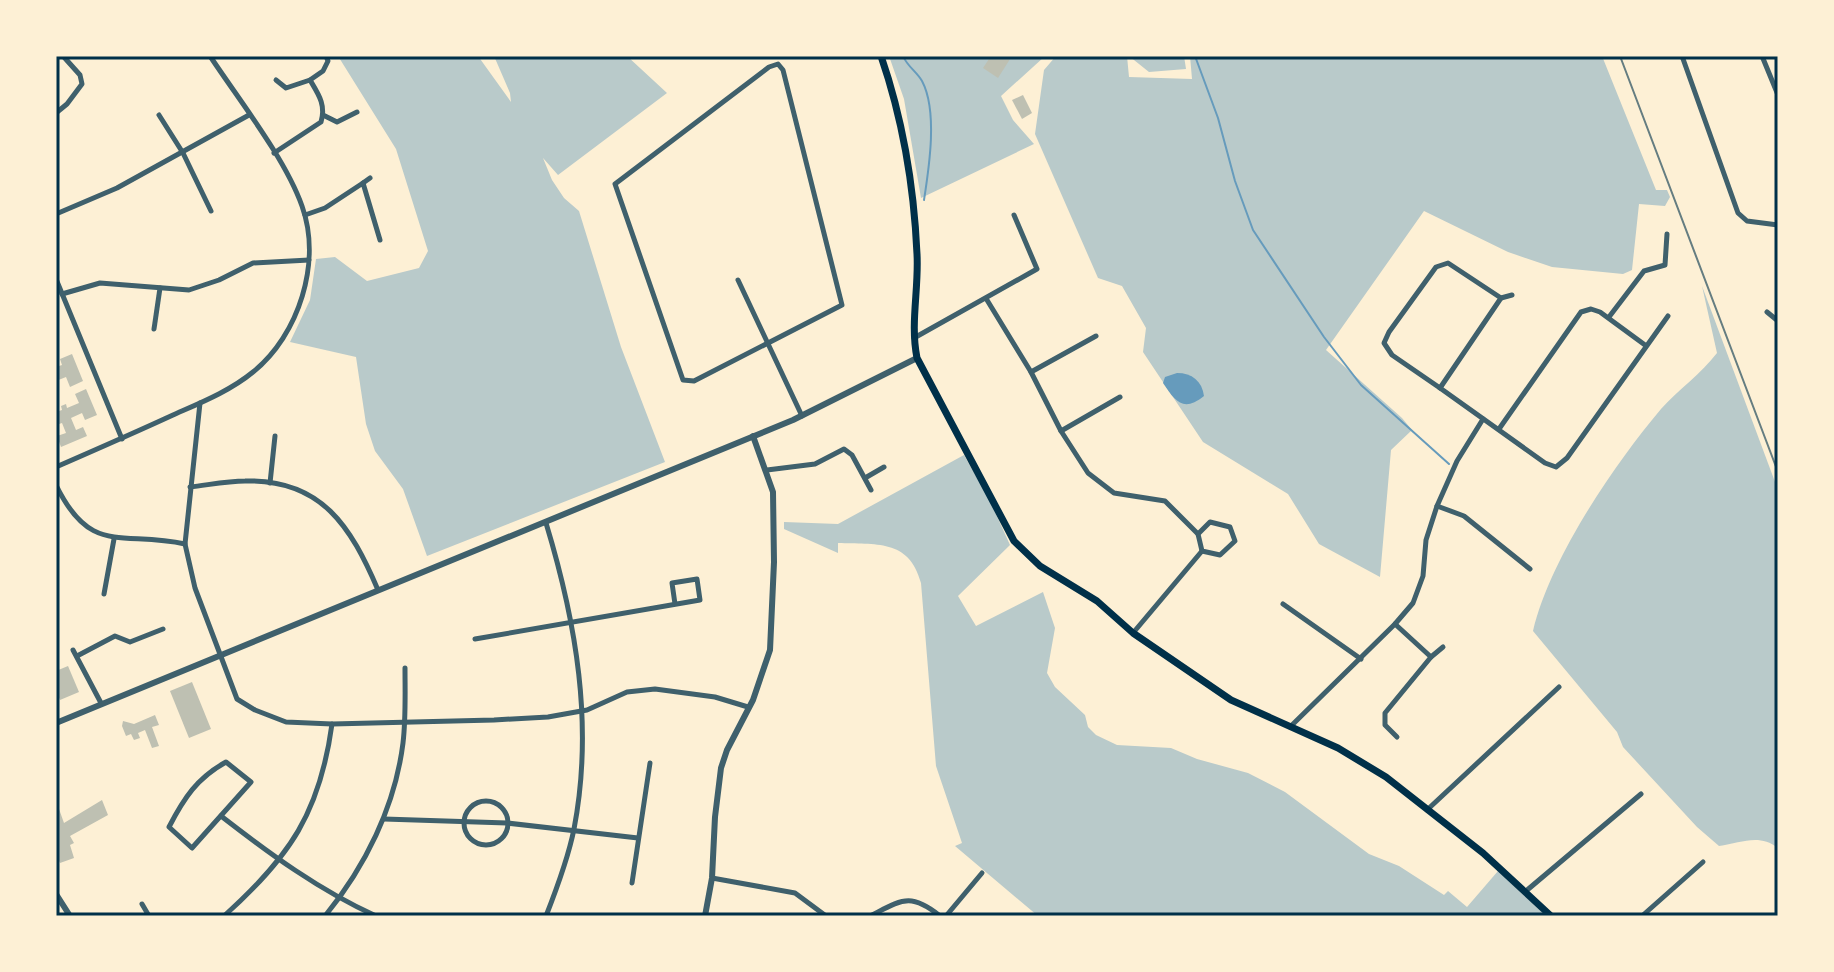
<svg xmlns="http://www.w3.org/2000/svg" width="1834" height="972" font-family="Jost,sans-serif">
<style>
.green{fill:#b9caca}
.water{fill:#669bbc}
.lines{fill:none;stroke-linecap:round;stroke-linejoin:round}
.stream{stroke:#669bbc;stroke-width:2}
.building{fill:#bec0b2}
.minor{stroke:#3f606c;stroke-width:5}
.tertiary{stroke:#3f606c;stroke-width:6}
.secondary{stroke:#003049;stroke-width:7}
.rail{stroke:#657d81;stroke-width:2}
.neatline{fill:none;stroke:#003049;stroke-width:3}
</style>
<rect width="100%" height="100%" fill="#fdf0d5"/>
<!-- green -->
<g class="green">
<polygon points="338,56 467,58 478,56 511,102 510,93 494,56 627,56 667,93 558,175 543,158 552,180 564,198 579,211 621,347 665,462 427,556 403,489 375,451 366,424 356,357 290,342 310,300 316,259 335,257 367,281 419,268 428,251 396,149"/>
<polygon points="889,56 1044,57 1001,96 1013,120 1034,144 921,198 904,99"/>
<polygon points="1056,56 1127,56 1129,77 1192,79 1190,56 1602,56 1656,190 1667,190 1670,197 1665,206 1639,204 1632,270 1623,274 1552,267 1508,252 1424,211 1326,350 1402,418 1412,430 1391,450 1380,577 1319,544 1288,494 1203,442 1143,352 1146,328 1122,286 1098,278 1035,134 1044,70"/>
<polygon points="1129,56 1184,56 1186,69 1149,72"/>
<path d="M1702,286L1778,490V848C1759,833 1741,843 1719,846L1697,827L1623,747L1617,732L1533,631C1550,559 1613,466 1661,409C1679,389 1701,374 1717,353Z"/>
<path d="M964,455L990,501L1010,545L958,596L976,626L1043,592L1055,628L1047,673L1055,687L1085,715L1088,727L1096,735L1117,745L1171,748L1197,759L1248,773L1285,792L1369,854L1399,866L1444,895L1448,891L1467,907L1498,871L1546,916H1038L955,846L962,843L936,766L921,583C909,538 875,545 838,543V553L784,529V522L838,524Z"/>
</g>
<!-- water -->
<path class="water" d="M1177,373C1192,373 1202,381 1204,396C1183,413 1175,401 1163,383L1165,377Z"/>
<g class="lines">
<!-- stream -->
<g class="stream">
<path d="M903,56C907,66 917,72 922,81C938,111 929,168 924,200"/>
<polyline points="1195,56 1218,118 1235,181 1253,230 1324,337 1361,385 1449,464"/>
</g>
</g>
<!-- building -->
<g class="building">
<polygon points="991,56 1012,56 998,78 983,68"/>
<polygon points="1023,95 1032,113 1022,119 1012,100"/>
<polygon points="72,354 83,381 70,387 66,377 56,381 56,367 62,365 60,359"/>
<polygon points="86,389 97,415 85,420 82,413 71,418 76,430 83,427 87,436 61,447 57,436 66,433 62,423 56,425 56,412 62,410 61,406 66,404 67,408 79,403 75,394"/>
<polygon points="68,666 79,692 60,700 56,690 56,671"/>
<polygon points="192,682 211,729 189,738 170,691"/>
<polygon points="155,715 159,725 152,727 159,746 152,748 145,730 138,733 140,738 134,740 131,734 126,736 122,726 123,721 134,724"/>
<polygon points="102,800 108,815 70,836 74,843 70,845 74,858 60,863 56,855 56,810 59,809 64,823"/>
</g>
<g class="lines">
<!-- minor -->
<g class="minor">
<polyline points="1682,56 1738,213 1747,221 1778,225"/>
<polyline points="1762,56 1778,95"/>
<polygon points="778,64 783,70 842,305 694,381 683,380 615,184 769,67"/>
<polyline points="310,80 323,71 328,61 326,56"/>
<polyline points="56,113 67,104 82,84 80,75 63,56"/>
<polyline points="159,115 183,153 211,211"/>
<polyline points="323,115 337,122 357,112"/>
<path d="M274,153L321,122C326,105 319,95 310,80L286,88L276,80"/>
<polyline points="363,183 370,178"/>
<polyline points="56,214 117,188 249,115"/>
<polyline points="305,215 325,208 363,183 380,240"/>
<polygon points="1448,263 1501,298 1440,388 1392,355 1384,343 1389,332 1436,267"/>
<polyline points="56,279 122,439"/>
<polyline points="738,280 802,416"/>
<polyline points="62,294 100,283 189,290 219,280 253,263 309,260"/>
<polyline points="1501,298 1512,295"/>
<polyline points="987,300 1031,372 1061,431 1088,473 1114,493 1165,501 1198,534"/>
<polyline points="1767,312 1778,321"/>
<polyline points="1609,317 1644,271 1665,265 1667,234"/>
<polyline points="154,329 160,288"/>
<polyline points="914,338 1037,269 1014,215"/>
<polyline points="1031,372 1096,336"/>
<polyline points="1440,388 1545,463 1556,467 1567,458 1668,316"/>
<polyline points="200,403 185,544 195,588 237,699 255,710 286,722 332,724 494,720 548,717 587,710 627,692 655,689 715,697 748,707"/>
<polyline points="1499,429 1581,312 1591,309 1600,312 1645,345"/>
<polyline points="1061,431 1120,397"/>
<path d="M56,467C95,450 134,433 173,415C200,403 230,391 253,372C299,335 322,262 302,206C285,158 239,100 210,56"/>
<polyline points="767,470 815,464 844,449 852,455 871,490"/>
<polyline points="865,478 884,467"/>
<polyline points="270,483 275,436"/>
<path d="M56,485C91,557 122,530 185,544"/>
<path d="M190,487C208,485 227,481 245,481C322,479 351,527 378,590"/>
<polyline points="1437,506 1464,516 1530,569"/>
<polygon points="1210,522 1230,527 1235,541 1220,555 1202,551 1198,534"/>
<path d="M546,523C576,622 594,725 574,829C568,859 557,888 546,916"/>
<polyline points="104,594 114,539"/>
<polyline points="1283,604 1361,659"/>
<polyline points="1395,624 1431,657 1385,713 1385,725 1397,737"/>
<polyline points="1133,633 1202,551"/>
<polyline points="475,639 700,600 697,579 672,583 675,604"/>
<polyline points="73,650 101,703"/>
<polyline points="77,656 115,636 130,642 163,629"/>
<polyline points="1431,657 1443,647"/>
<polyline points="1290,727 1395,624 1413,603 1423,576 1426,540 1437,506 1457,461 1483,419"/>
<path d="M226,762L251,782L192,848L169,827C184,798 197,778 226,762Z"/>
<circle cx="486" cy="823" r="22"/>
<polyline points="1427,810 1559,687"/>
<path d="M221,816C270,854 319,890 376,916"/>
<polyline points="384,819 507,823 638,838"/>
<polyline points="712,878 795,893 826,916"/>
<polyline points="632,883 650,763"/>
<polyline points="1526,891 1641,794"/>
<polyline points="142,904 149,916"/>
<path d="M224,916C290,857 320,812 332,724"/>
<path d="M325,916C365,867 395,807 403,743C406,718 405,693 405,668"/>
<path d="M870,916C902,900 910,892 940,916"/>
<polyline points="946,916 982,873"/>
<polyline points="1642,916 1703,862"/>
</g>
<!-- tertiary -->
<g class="tertiary">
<polyline points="56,723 793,420 917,358"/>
<polyline points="56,894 70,916"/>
<polyline points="705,916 712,878 715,817 721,768 727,750 753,700 770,650 774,562 773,492 753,436"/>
</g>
<!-- secondary -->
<path class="secondary" d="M881,56C903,120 914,187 917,254C919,289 910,323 917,358L1014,541L1040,566L1097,601L1133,633L1231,700L1338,748L1386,777L1483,853L1551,916"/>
<!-- rail -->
<polyline class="rail" points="1620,56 1778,472"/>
</g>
<!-- border -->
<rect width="1834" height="972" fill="none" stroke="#fdf0d5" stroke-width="116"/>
<rect x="58" y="58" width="1718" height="856" class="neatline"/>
</svg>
